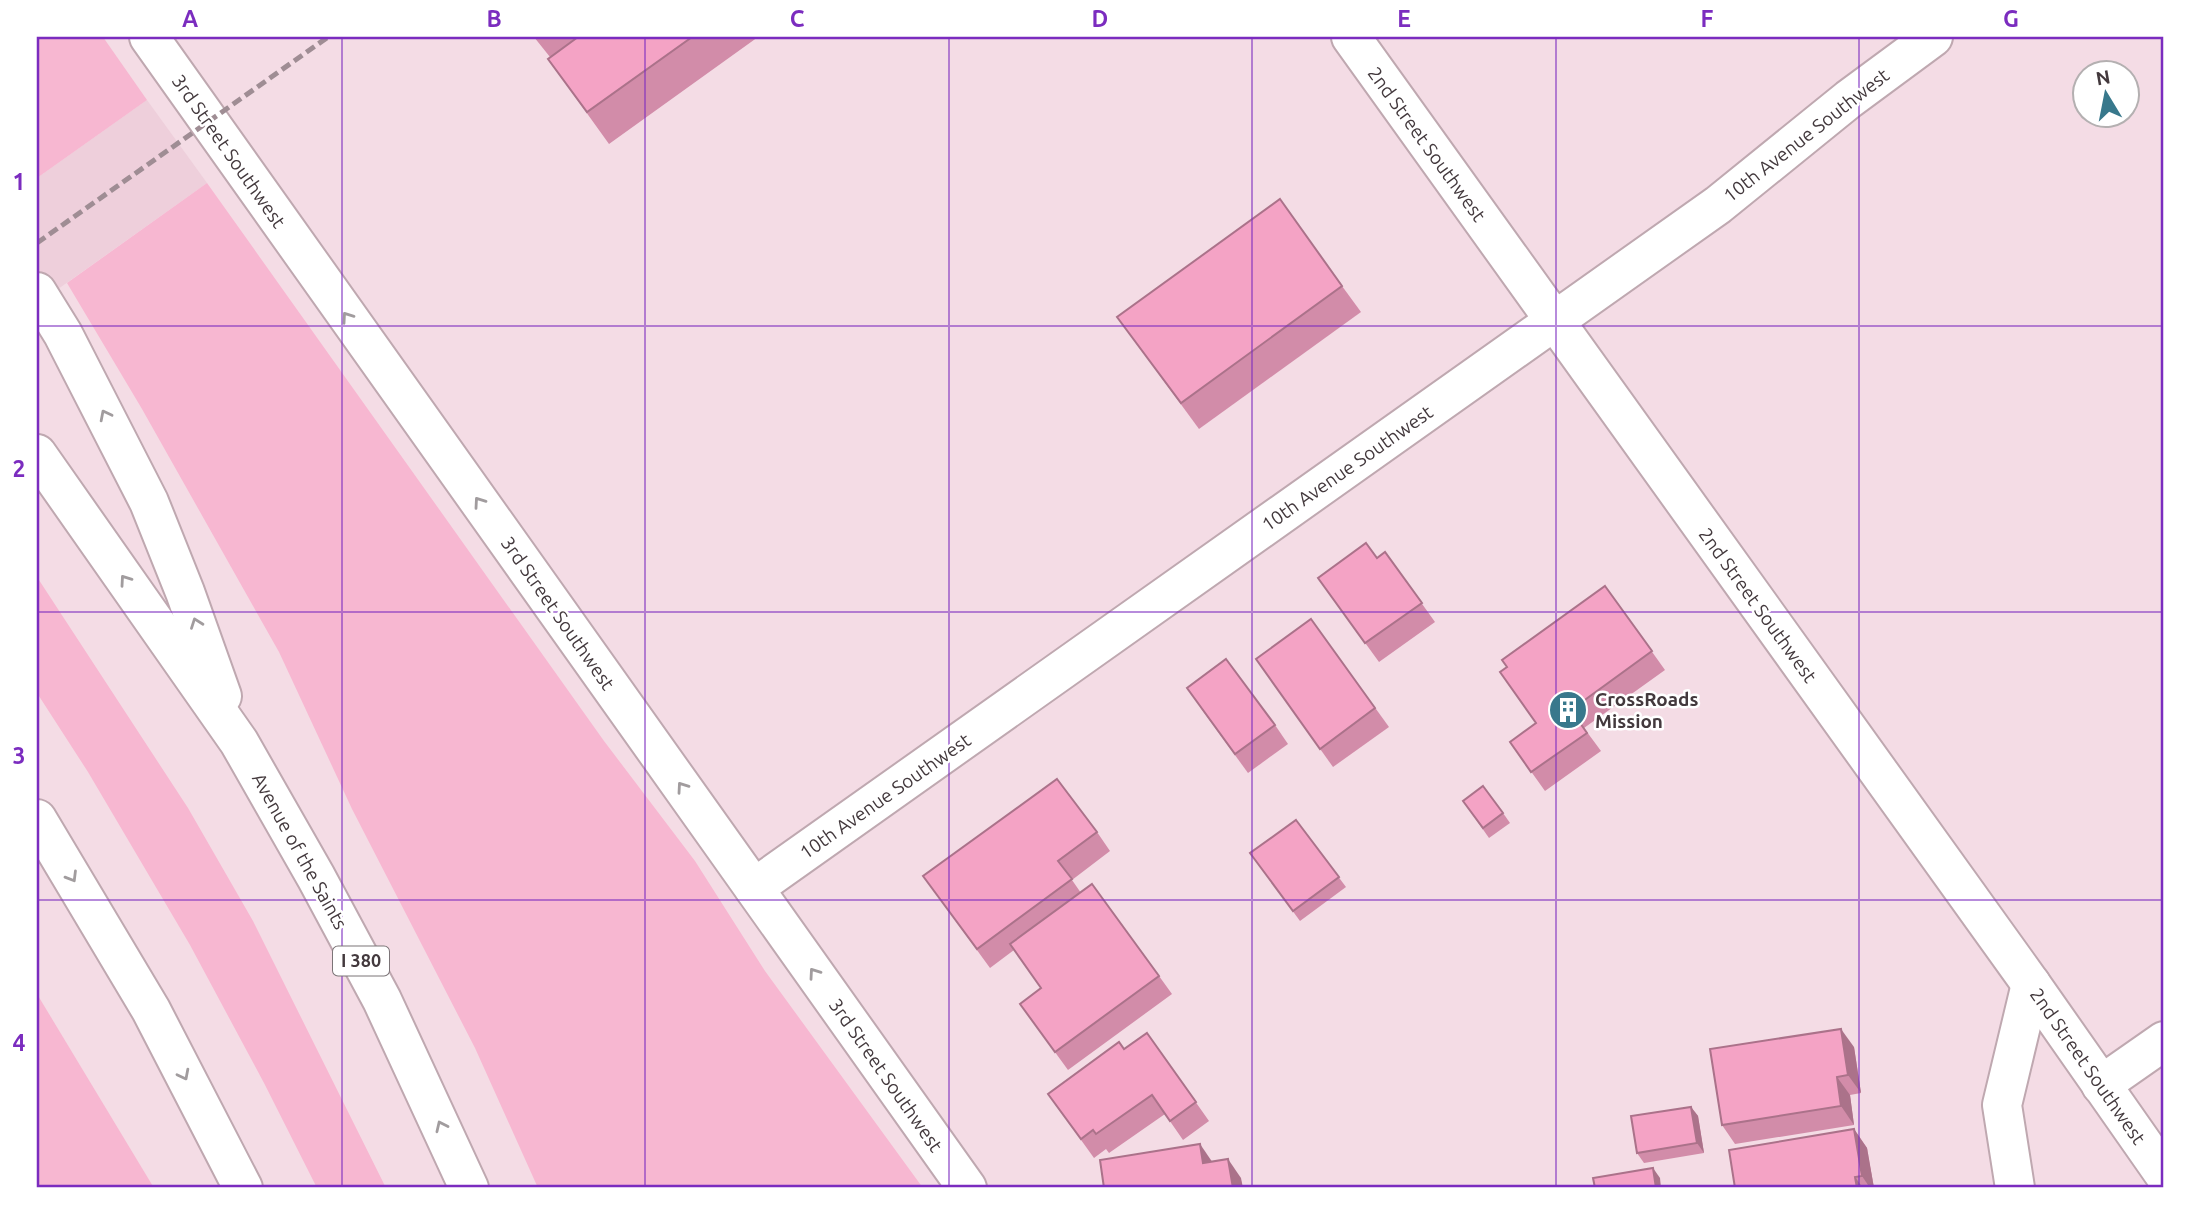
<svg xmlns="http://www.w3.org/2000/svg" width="2201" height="1225" font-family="Ubuntu,sans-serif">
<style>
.built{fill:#eecfdb}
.green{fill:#f7b7d1}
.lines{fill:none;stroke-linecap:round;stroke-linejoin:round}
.minor-casing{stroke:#bfa8b0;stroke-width:42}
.tertiary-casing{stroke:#bfa8b0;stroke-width:42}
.motorway-casing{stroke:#bfa8b0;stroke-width:42}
.minor{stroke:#fff;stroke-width:38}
.tertiary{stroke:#fff;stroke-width:38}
.motorway{stroke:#fff;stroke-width:38}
.rail{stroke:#9f8d94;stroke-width:5;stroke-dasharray:10 5;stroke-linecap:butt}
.wall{fill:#d28ca9}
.shaded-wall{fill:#ab728a}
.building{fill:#f4a3c5;stroke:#ab728a;stroke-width:2}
.oneway{stroke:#a19c9e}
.grid{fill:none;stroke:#7b2cbf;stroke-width:2;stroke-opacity:0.55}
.labels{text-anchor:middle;stroke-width:5;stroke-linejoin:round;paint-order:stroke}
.shield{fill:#fff;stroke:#7b7477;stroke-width:2}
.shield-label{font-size:18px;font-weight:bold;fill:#43393d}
.street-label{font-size:19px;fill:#43393d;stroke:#fff}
.poi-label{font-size:19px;font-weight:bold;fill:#43393d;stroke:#fff;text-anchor:start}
.neatline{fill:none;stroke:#7b2cbf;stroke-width:2.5}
.grid-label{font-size:23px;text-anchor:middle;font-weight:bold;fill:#7b2cbf}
</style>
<rect width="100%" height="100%" fill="#f4dce5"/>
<!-- built -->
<polygon class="built" points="147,100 207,183 37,304 37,178"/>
<!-- green -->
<g class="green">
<polygon points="37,37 103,37 147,100 37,178"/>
<polygon points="207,183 604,741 695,861 765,971 923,1188 538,1188 475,1048 352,809 279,652 142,409 67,283"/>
<polygon points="37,577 188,808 253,921 386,1188 317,1188 264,1083 190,945 88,772 37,693"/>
<polygon points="37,994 154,1188 37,1188"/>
</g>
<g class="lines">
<defs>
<g id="minor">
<polyline points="754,888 1718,205 1849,99 1933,37"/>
<polyline points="2101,1085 2164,1041"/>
<polyline points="2015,1188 2002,1105 2031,984"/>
</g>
<g id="tertiary">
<polyline points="149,37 967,1188"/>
<polyline points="1351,37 2031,984 2164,1174"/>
</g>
<g id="motorway">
<polyline points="37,292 63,334 149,502 185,592 222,696"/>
<polyline points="37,454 239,742 316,877 382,1000 469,1188"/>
<polyline points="37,819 151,1010 243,1188"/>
</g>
</defs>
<!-- minor casing -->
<use href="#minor" class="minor-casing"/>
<!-- tertiary casing -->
<use href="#tertiary" class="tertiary-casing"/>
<!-- motorway casing -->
<use href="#motorway" class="motorway-casing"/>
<!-- minor -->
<use href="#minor" class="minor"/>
<!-- tertiary -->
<use href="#tertiary" class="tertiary"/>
<!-- motorway -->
<use href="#motorway" class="motorway"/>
<!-- rail -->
<polyline class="rail" points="37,243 328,37"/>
</g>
<!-- wall -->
<g class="wall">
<polygon points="534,37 758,37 609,144 548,59 550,57"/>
<polygon points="1342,286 1361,312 1199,429 1117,317"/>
<polygon points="1385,552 1435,622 1379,662 1318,578 1377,558"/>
<polygon points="1605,586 1665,670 1584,728 1601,751 1545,791 1510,742 1536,723 1507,667"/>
<polygon points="1311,619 1389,727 1333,767 1256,659"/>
<polygon points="1200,707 1275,725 1288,744 1248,773"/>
<polygon points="1463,801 1503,813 1510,823 1489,838"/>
<polygon points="1296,820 1346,887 1300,921 1250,853"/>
<polygon points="1097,832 1110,851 1072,880 1081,893 1159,976 1172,994 1068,1070 1020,1004 1041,988 1014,950 990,968 923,876"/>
<polygon points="1147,1033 1209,1121 1183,1140 1165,1114 1109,1153 1106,1149 1094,1158 1048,1094 1124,1049"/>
<polygon points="1854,1047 1861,1093 1850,1095 1854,1125 1735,1144 1722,1125"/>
<polygon points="1691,1107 1698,1116 1704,1153 1644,1163 1637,1153"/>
<polygon points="1854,1129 1867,1148 1874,1188 1735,1188"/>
</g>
<!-- shaded-wall -->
<g class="shaded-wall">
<polygon points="1841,1029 1854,1047 1861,1093 1848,1075"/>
<polygon points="1837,1077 1850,1095 1854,1125 1841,1106"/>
<polygon points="1691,1107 1698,1116 1704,1153 1697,1143"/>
<polygon points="1854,1129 1867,1148 1874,1188 1870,1188 1862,1176"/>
<polygon points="1200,1144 1213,1163 1203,1163"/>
<polygon points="1228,1159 1241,1178 1243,1188 1233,1188"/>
<polygon points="1653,1168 1660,1178 1661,1188 1656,1188"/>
<polygon points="1855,1177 1863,1188 1857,1188"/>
</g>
<!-- building -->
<g class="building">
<polygon points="578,37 692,37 587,112 548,59"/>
<polygon points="1280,199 1342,286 1181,403 1117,317"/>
<polygon points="1366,543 1377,558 1385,552 1422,603 1365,643 1318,578"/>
<polygon points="1605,586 1652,651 1571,710 1587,733 1531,772 1510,742 1536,723 1500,672 1507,667 1502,660"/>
<polygon points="1311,619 1375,708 1320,749 1256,659"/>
<polygon points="1226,659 1275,725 1235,754 1187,688"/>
<polygon points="1057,779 1097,832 1058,861 1072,879 977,949 923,876"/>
<polygon points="1483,786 1503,813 1483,828 1463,801"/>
<polygon points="1296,820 1339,877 1293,911 1250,853"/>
<polygon points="1092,884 1159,976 1055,1052 1020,1004 1041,988 1010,944"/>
<polygon points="1841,1029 1848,1075 1837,1077 1841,1106 1722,1125 1710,1049"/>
<polygon points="1147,1033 1196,1102 1170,1121 1152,1095 1096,1134 1093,1130 1081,1139 1048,1094 1119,1042 1124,1049"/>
<polygon points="1691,1107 1697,1143 1637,1153 1631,1116"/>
<polygon points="1854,1129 1862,1176 1855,1177 1857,1188 1735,1188 1729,1150"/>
<polygon points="1200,1144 1203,1163 1228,1159 1233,1188 1104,1188 1100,1160"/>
<polygon points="1653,1168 1656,1188 1595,1188 1593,1178"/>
</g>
<!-- one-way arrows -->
<defs><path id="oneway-chevron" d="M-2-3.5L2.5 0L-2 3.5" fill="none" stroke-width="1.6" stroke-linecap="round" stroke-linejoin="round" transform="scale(1.75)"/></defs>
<g class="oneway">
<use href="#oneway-chevron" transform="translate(347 317) rotate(-125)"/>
<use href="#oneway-chevron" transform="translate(105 415) rotate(-117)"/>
<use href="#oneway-chevron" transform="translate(479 502) rotate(-125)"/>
<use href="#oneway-chevron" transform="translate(125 580) rotate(-125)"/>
<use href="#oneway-chevron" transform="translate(196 623) rotate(-110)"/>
<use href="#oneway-chevron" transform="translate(682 787) rotate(-125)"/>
<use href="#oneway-chevron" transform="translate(72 877) rotate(59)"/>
<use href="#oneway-chevron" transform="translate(814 973) rotate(-125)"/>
<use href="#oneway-chevron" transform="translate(184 1075) rotate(63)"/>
<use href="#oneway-chevron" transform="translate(441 1126) rotate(-115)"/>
</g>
<!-- grid -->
<path class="grid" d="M342,37V1188M645,37V1188M949,37V1188M1252,37V1188M1556,37V1188M1859,37V1188M37,326H2164M37,612H2164M37,900H2164"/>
<!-- icons -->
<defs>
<symbol id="building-disc" viewBox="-11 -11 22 22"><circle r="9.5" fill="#38788c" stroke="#fff"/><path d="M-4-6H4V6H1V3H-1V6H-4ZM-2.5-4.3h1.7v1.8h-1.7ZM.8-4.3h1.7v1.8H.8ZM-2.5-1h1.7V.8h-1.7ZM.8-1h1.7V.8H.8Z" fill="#fff"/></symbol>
</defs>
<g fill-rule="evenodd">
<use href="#building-disc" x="1546" y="688" width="44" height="44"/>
</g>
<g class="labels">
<!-- shield labels -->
<rect class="shield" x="333" y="946.5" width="56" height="29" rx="5"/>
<g class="shield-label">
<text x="361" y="967">I 380</text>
</g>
<!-- street labels -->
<g class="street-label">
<text transform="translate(1806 135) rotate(-38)" y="7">10th Avenue Southwest</text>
<text transform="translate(1427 144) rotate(54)" y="7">2nd Street Southwest</text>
<text transform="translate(229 151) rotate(55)" y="7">3rd Street Southwest</text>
<text transform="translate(1347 468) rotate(-35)" y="7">10th Avenue Southwest</text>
<text transform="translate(1758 605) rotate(54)" y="7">2nd Street Southwest</text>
<text transform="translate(558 613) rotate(55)" y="7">3rd Street Southwest</text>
<text transform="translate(885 796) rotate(-35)" y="7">10th Avenue Southwest</text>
<text transform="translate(300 851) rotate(61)" y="7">Avenue of the Saints</text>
<text transform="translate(2088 1066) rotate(55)" y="7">2nd Street Southwest</text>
<text transform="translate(886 1075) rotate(55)" y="7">3rd Street Southwest</text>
</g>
<!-- poi labels -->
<g class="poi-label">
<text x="1595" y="706">CrossRoads<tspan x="1595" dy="22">Mission</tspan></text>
</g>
</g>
<!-- border -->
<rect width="2201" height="1225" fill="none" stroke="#ffffff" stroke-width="77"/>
<!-- north arrow -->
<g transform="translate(2106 94) rotate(350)"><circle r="33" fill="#ffffff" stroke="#b4b0b1" stroke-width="2"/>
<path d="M0-5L12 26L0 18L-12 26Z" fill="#38788c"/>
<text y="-10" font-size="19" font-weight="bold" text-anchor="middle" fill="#43393d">N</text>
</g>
<rect x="38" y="38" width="2124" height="1148" class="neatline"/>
<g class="grid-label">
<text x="190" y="27">A</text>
<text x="494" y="27">B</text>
<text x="797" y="27">C</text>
<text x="1100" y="27">D</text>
<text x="1404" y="27">E</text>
<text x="1707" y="27">F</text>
<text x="2011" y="27">G</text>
<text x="19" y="190">1</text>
<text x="19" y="477">2</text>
<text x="19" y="764">3</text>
<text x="19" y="1051">4</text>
</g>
</svg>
